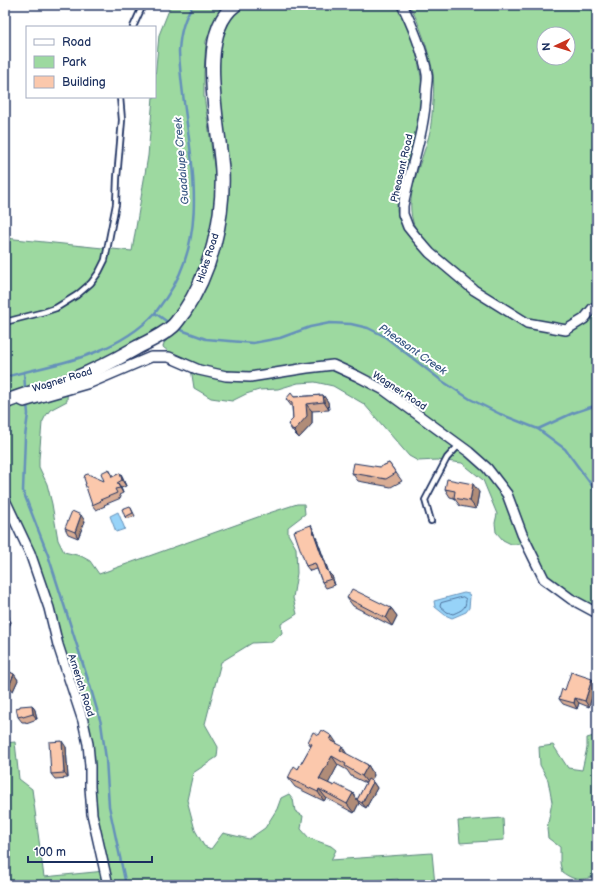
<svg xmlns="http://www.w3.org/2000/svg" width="602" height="890" font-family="'Balsamiq Sans',sans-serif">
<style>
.green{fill:#9dd9a0;stroke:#5c847f;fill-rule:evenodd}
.water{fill:#97d3f8;stroke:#6591ba}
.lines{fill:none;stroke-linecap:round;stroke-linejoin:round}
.shore{stroke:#4d719c;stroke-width:1}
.stream{stroke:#6591ba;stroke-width:2.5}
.lane-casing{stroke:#1b2f5e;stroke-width:8}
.street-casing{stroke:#1b2f5e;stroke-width:12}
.secondary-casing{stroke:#1b2f5e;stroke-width:16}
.lane{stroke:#fff;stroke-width:4.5}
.street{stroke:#fff;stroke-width:9}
.secondary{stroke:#fff;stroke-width:13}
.wall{fill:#d8ac94;stroke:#1b2f5e;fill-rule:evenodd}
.shaded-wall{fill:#b08c78;stroke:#1b2f5e}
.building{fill:#fbc8ac;stroke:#1b2f5e}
.labels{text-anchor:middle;stroke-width:4;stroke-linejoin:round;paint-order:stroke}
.street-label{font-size:10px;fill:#1b2f5e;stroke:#fff}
.water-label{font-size:11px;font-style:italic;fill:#3a5884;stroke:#fff}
</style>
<rect width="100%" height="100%" fill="#fff"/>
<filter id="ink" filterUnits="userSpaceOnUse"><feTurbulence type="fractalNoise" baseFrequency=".025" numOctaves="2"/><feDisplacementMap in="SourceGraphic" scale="8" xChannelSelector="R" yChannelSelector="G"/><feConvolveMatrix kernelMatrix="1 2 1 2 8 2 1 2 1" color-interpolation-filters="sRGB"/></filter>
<g filter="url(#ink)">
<!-- green -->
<g class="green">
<polygon points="171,5 226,5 216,18 206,41 204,73 204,96 215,172 216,205 212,242 194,286 172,322 116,354 68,374 67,401 50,410 45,417 42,423 39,459 39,467 47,484 52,504 58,540 64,552 81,556 90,561 99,574 269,513 297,504 304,504 305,514 288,527 288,534 296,548 297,573 293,598 297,614 281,624 282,633 272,642 252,643 221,662 205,724 218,747 217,757 193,773 187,800 195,830 204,846 211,849 223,833 249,839 265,828 277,809 281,798 289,794 293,799 295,811 303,816 301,829 309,838 331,846 336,850 331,860 432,853 435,885 399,885 398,879 353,882 350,885 5,885 5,743 15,742 19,779 32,789 44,877 105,871 92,814 90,766 49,608 5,500 5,238 132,251 148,156 153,97 155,97 155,77 159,35"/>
<path d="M241,5H397L398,6C411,31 424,72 422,100C420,123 411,146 406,168C402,182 394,201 398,216C404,236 427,254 441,269L447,265C439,256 416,233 413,222C404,193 424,159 430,131C432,118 435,86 433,74C430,55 419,20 409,5H597V608L572,596L547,577L531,545L511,544L503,540L496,532L495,523L497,514L483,480L462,463L437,460L418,461L409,456L364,404L333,386L315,382L298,383L278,389L259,390L246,394L232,401L211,398L194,388L190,362L169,352L163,347L164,343L182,326L188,317L199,299L215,261L220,111L218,56L223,28ZM544,34H568V58H544Z"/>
<path d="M597,735V876C581,880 576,882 562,872L560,863V847L548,838L547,829L552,802L548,780L540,765L539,747L553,745L568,768L582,770L587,748V738Z"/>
<polygon points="503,818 504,840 460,843 458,821"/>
</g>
<!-- water -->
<g class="water">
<polygon points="118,512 125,529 116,532 110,516"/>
<polygon points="464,593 469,594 470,597 469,608 466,612 452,618 445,615 435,607 434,601"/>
</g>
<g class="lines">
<!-- shore -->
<path class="shore" d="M463,597L466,599C466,609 462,610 453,614L447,612L440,606L441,603Z"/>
<!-- stream -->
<g class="stream">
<polyline points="155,313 169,323"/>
<polyline points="181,330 206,339 253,343 280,338 310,327 330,323 351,324 368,328 384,336 442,381 470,399 500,414 538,429 565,449 593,487 597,497"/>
<polyline points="24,372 25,387"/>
<path d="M5,377C36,368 68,364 98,351C118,343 141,329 155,313C159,308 162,303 166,298C218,224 182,133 179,51C180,34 183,19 193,5"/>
<polyline points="27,403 28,414 25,437 23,491 48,555 90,686 101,723 106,759 109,806 126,885"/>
<polyline points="538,429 573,413 597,405"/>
</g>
<defs>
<g id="lane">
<polyline points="133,27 143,5"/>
<polyline points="5,322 44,312 56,308 77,295 91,283 99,272 105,260 116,204 117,178 122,120 120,97"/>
<polyline points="431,521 425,500 447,458 459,445"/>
</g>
<g id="street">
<path d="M402,5C411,22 424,54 427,74C428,80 426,86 426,92C425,131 410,168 403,206V214L408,227L416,237L430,253L474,290L527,323L566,330L584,319L593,308L597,307"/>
<polyline points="18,399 24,402 90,383 151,357 169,357 199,370 226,376 250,377 307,368 333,365 357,376 384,390 469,452 487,468 507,494 522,534 544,579 571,599 597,613"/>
<polyline points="5,500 30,553 49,608 58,645 83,721 88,744 90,766 90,787 92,814 108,885"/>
</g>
<path id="secondary" d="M5,402C27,393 49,388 71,380C94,371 115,360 136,348C149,341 162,336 173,326C177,322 180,317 184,312C211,272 224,219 222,171C220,128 195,34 235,5"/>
</defs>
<!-- lane casing -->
<use href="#lane" class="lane-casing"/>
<!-- street casing -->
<use href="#street" class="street-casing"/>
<!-- secondary casing -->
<use href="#secondary" class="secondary-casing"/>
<!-- lane -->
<use href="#lane" class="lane"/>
<!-- street -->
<use href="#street" class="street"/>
<!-- secondary -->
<use href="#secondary" class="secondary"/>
</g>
<!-- wall -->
<g class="wall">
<polygon points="323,395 328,402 329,410 312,411 312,424 299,438 293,432 288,424 293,419 292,407 286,399 294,397"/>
<polygon points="389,463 402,481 391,487 358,481 352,473 380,467"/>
<polygon points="109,469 113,476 120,473 123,479 126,486 121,488 123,493 119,495 121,498 104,505 105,506 96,510 92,505 104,481"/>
<polygon points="445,489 479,492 476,509 460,506 454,498 450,497"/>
<polygon points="131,508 135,516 127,519 125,517"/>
<polygon points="85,521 78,538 68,534 65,528"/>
<polygon points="314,531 329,573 332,576 335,585 326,588 322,582 317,569 310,571 306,566"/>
<polygon points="347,598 391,608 397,616 392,626 353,606"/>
<polygon points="5,611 9,617 9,619 11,622 8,629 5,628"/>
<polygon points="5,670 14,674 18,680 13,691 5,687"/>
<polygon points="596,684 589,707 579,703 577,709 563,704 559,699 565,690"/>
<polygon points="32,705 35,710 37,719 26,723 26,722 22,722 18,717"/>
<path d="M308,742L338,744L348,755L368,765L374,775L371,781L373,782L377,788L366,808L361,805L359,803L354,813L326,798L324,801L295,787L288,778L298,769L311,746ZM338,765L347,770L351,776L366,783L357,800L353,793L334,786L328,783Z"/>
<polygon points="66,747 68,778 55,779 51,774"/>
</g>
<!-- shaded-wall -->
<g class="shaded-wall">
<polygon points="323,395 328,402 329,410 324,402"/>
<polygon points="306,404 312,411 312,424 299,438 294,431"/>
<polygon points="120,473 123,479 126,486 122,480"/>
<polygon points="117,483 121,488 123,493"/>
<polygon points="473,484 479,492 476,509 470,501"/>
<polygon points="81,515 85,521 78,538 75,532"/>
<polygon points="311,525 314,531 329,573 332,576 335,585 331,579 327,571"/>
<polygon points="391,608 397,616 392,626 386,618"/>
<polygon points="6,612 9,617 9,619 11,622 8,629 5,624"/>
<polygon points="14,674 18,680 13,691 9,686"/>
<polygon points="592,679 596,684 589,707 585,701"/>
<polygon points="575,698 579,703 577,709 574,703"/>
<polygon points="32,705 35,710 37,719 33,714"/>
<polygon points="332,736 338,745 330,740"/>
<polygon points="62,741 66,747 68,778 64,773"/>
<polygon points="342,746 348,756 340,750"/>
<polygon points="332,756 338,765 326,788 319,779"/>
<polygon points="368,765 374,775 369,785 362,776"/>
<polygon points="373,782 377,788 366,808 362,803"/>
<polygon points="319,789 326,798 324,801 318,792"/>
<polygon points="353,793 359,803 354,813 347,804"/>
</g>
<!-- building -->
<g class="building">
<polygon points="291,393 294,397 323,395 324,402 306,404 307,416 294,431 288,424 293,419 292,403 286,399"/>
<polygon points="354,463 380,467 389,463 396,473 386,479 352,473"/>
<polygon points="109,469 112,477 120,473 122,480 117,483 120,488 115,489 117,493 100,500 101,501 92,505 85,484 86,484 84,478 85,475 88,474 104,481 101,473"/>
<polygon points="447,479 473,484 470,501 454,498 455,491 445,489"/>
<polygon points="130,506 133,513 125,517 122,509"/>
<polygon points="72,511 81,515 75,532 65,528"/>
<polygon points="311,525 327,571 328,571 331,579 322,582 315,563 306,566 294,531"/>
<polygon points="352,589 391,608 386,618 347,598"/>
<polygon points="5,616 7,617 5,623"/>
<polygon points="5,670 14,674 9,686 5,684"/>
<polygon points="571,672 592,679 585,701 575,698 574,703 559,699 562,689 565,690"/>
<polygon points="32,705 33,714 23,717 22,716 18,717 16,708 20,707 20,706"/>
<polygon points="322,730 332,736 330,740 342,746 340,750 368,765 362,776 345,766 346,764 332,756 319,779 334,786 335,784 353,793 347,804 319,789 318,792 288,778 294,766 298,769 312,744 308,742 313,732 319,735"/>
<polygon points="62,741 64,773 51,774 49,742"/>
<polygon points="368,779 373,782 362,803 357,800"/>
<polygon points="594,866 597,866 597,882"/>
</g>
</g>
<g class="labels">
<!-- street labels -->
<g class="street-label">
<text transform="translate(401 168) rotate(-77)" y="4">Pheasant Road</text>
<text transform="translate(207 258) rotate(-72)" y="4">Hicks Road</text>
<text transform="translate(62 379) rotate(-17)" y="4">Wagner Road</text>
<text transform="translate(400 390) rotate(33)" y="4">Wagner Road</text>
<text transform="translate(82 685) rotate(72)" y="4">Arnerich Road</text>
</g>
<!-- water labels -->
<g class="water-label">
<text transform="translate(181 161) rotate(-95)" y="4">Guadalupe Creek</text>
<text transform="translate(413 349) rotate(35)" y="4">Pheasant Creek</text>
</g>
</g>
<!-- margin -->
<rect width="602" height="890" fill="none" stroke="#fff" stroke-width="20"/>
<rect x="10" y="10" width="582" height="870" fill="none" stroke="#1b2f5e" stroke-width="1.5" filter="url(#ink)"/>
<!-- legend -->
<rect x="26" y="26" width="130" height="72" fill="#ffffff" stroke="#a4acbf"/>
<rect x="34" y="39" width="20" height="6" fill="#ffffff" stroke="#a4acbf"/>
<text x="62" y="46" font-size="12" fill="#1b2f5e">Road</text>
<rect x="34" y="56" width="20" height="12" fill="#9dd9a0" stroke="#a4acbf"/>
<text x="62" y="66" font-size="12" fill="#1b2f5e">Park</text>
<rect x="34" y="76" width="20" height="12" fill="#fbc8ac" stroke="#a4acbf"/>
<text x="62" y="86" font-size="12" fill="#1b2f5e">Building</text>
<!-- north arrow -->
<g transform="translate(556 46) rotate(266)"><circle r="19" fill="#ffffff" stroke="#a4acbf"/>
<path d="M0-3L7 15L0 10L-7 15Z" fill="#c8321e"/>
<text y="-6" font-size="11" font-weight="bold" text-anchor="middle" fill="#1b2f5e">N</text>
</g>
<!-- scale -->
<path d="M28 856v6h124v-6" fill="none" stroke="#1b2f5e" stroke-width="2"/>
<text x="34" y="856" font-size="12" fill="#1b2f5e" stroke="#ffffff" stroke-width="3" paint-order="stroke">100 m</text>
</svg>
